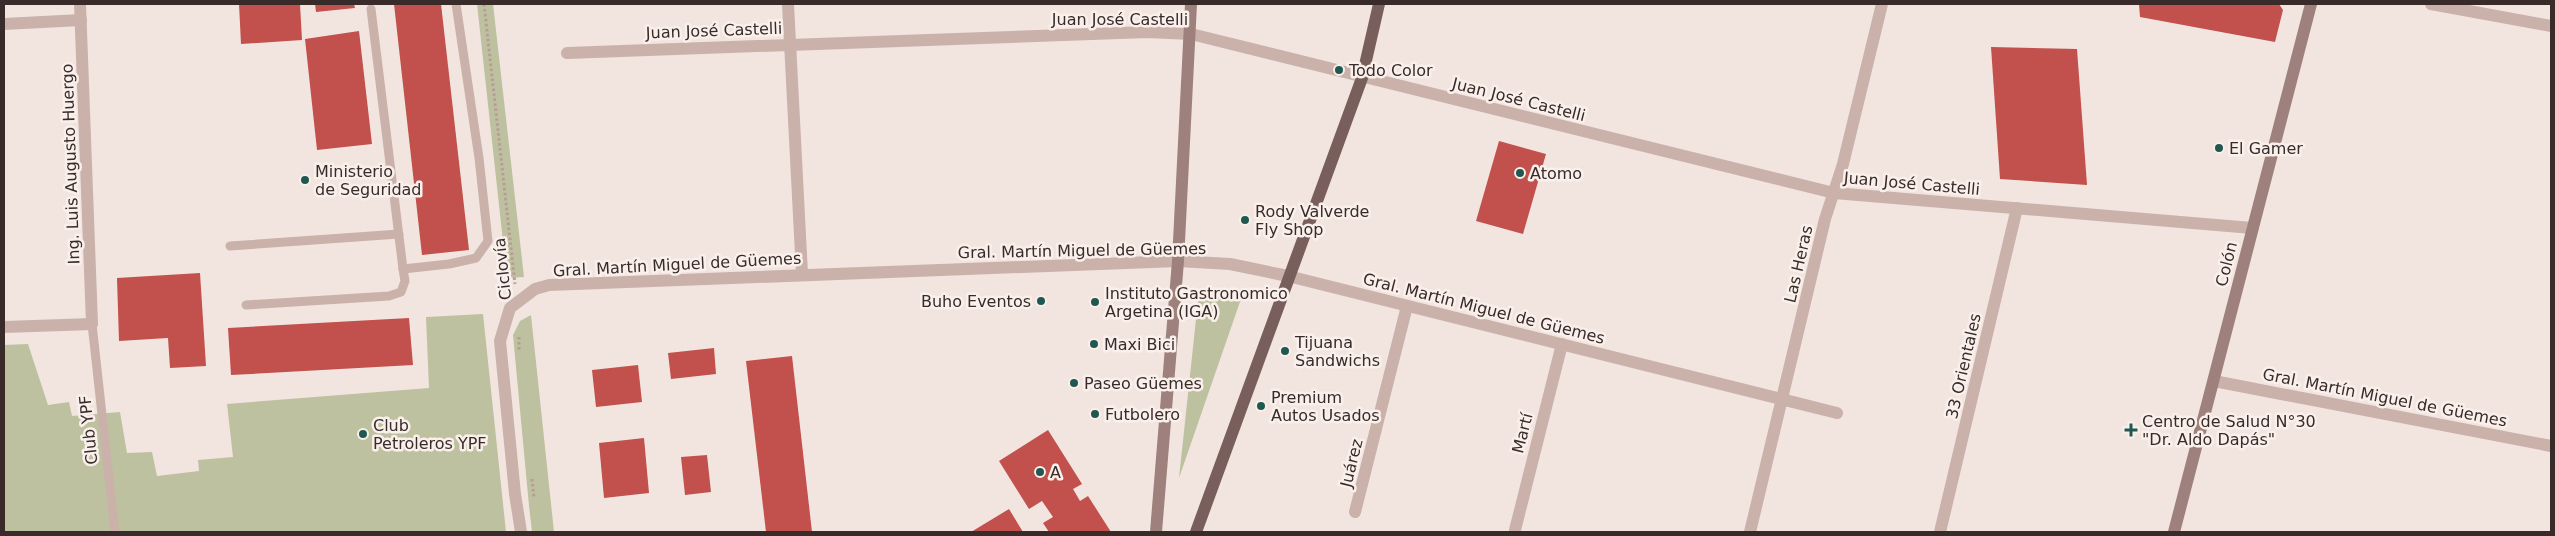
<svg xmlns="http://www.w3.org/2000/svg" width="2555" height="536" font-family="'DejaVu Sans',sans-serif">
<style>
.green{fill:#bdc19f}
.building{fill:#c2504d}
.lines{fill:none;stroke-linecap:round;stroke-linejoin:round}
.path{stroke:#b69c95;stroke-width:3;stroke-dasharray:2.5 2.5;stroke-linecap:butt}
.lane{stroke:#cab2ab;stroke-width:9}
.street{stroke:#cab2ab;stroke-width:12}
.secondary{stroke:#9e817c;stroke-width:12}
.primary{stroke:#795f5b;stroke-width:12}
.poi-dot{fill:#205850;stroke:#faf0eb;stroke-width:2}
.labels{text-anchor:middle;stroke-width:5;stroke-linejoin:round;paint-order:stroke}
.street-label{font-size:16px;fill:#382b2a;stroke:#faf0eb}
.poi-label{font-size:16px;fill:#382b2a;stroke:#faf0eb;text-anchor:start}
</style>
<rect width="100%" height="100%" fill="#f2e5df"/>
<!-- green -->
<g class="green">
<polygon points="477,4 493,4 524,277 507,278"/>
<polygon points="1199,291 1242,296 1179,478"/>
<polygon points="483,314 506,532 4,532 4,345 28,344 48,405 69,402 72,416 120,412 127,453 152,452 157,476 199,471 198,460 233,457 227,404 429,388 426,317"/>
<polygon points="531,315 554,532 532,532 529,506 513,335 520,321"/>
</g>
<!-- building -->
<g class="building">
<polygon points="239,4 300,4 302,40 241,44"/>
<polygon points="315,4 354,4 355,8 316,12"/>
<polygon points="394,4 441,4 469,250 422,255"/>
<polygon points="2139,4 2279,4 2283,10 2275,42 2140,17"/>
<polygon points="359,31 372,144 317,150 305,39"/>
<polygon points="1991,47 2077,49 2087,185 2000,179"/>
<polygon points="1499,141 1546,154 1523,234 1476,221"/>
<polygon points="200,273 206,366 170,368 168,338 119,341 117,278"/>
<polygon points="409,318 413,365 231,375 228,328"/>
<polygon points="714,348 716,374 671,379 668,353"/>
<polygon points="792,356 812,532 766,532 746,361"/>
<polygon points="638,365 642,402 596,407 592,370"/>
<polygon points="1048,430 1082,484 1073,489 1080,501 1088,496 1111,532 1049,532 1043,523 1053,517 1042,501 1029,509 999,461"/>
<polygon points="644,438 649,493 604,498 599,443"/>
<polygon points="707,455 711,492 685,495 681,457"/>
<polygon points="1009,509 1023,532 971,532"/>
</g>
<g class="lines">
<!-- path -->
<g class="path">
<polyline points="484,4 515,284"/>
<polyline points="519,337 519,351"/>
<polyline points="532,479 534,498"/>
</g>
<!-- lane -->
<g class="lane">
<polyline points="230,246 399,234"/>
<polyline points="403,269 449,264 476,258 488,241 479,158 456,4"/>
<polyline points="246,305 389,296 401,292 405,281 403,269 371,9"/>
<polyline points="92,324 115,532"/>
</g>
<!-- street -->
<g class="street">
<polyline points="788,4 802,274"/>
<polyline points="2431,4 2551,26"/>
<polyline points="4,24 81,20"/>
<polyline points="567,53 1147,32 1191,34 1834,193 2252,228"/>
<polyline points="4,327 92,324 80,4"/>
<polyline points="2214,381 2551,446"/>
<polyline points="1355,512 1407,306"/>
<polyline points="1515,530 1562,344"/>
<polyline points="521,532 515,494 500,341 510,308 535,289 549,285 1178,261 1230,264 1288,276 1837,413"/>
<polyline points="1750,532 1825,219 1843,164 1882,4"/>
<polyline points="1940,532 2017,208"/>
</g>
<!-- secondary -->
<g class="secondary">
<polyline points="1156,532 1178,261 1191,4"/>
<polyline points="2174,532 2311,4"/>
</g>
<!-- primary -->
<polyline class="primary" points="1196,532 1362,78 1379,4"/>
</g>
<!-- markers -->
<g class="poi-dot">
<circle cx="1339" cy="70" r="5"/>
<circle cx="2219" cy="148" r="5"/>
<circle cx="1520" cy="173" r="5"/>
<circle cx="305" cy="180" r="5"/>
<circle cx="1245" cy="220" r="5"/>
<circle cx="1041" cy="301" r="5"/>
<circle cx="1095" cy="302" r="5"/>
<circle cx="1094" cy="344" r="5"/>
<circle cx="1285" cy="351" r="5"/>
<circle cx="1074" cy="383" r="5"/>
<circle cx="1261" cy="406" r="5"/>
<circle cx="1095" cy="414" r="5"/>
<path d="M2128.5 422.5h5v5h5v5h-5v5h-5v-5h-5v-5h5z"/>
<circle cx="363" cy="434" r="5"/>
<circle cx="1040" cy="472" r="5"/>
</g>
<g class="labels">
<!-- street labels -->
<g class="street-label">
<text x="1120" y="25">Juan José Castelli</text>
<text transform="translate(714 30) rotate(-2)" y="6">Juan José Castelli</text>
<text transform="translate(1519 99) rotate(14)" y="6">Juan José Castelli</text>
<text transform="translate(70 164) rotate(-92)" y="6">Ing. Luis Augusto Huergo</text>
<text transform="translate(1912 183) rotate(5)" y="6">Juan José Castelli</text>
<text transform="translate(1082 250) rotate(-1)" y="6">Gral. Martín Miguel de Güemes</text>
<text transform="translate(677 264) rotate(-3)" y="6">Gral. Martín Miguel de Güemes</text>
<text transform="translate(1798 264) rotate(-77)" y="6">Las Heras</text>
<text transform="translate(2226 264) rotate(-76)" y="6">Colón</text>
<text transform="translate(502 269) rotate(-96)" y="6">Ciclovía</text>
<text transform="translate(1484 308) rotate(14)" y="6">Gral. Martín Miguel de Güemes</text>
<text transform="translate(1963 366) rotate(-77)" y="6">33 Orientales</text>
<text transform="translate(2385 397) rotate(11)" y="6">Gral. Martín Miguel de Güemes</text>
<text transform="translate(88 430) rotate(-96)" y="6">Club YPF</text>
<text transform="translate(1522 433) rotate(-76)" y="6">Martí</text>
<text transform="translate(1351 463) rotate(-76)" y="6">Juárez</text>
</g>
<!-- poi labels -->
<g class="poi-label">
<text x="1349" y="76">Todo Color</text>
<text x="2229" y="154">El Gamer</text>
<text x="315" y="177">Ministerio<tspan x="315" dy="18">de Seguridad</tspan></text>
<text x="1530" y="179">Atomo</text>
<text x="1255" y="217">Rody Valverde<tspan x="1255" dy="18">Fly Shop</tspan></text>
<text x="1105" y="299">Instituto Gastronomico<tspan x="1105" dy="18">Argetina (IGA)</tspan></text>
<text x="1031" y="307" text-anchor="end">Buho Eventos</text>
<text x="1295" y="348">Tijuana<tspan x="1295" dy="18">Sandwichs</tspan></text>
<text x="1104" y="350">Maxi Bici</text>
<text x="1084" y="389">Paseo Güemes</text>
<text x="1271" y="403">Premium<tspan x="1271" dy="18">Autos Usados</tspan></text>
<text x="1105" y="420">Futbolero</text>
<text x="2142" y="427">Centro de Salud N°30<tspan x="2142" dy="18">"Dr. Aldo Dapás"</tspan></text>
<text x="373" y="431">Club<tspan x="373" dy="18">Petroleros YPF</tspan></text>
<text x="1050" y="478">A</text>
</g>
</g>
<!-- border -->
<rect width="2555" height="536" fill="none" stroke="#382b2a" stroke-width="10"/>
</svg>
